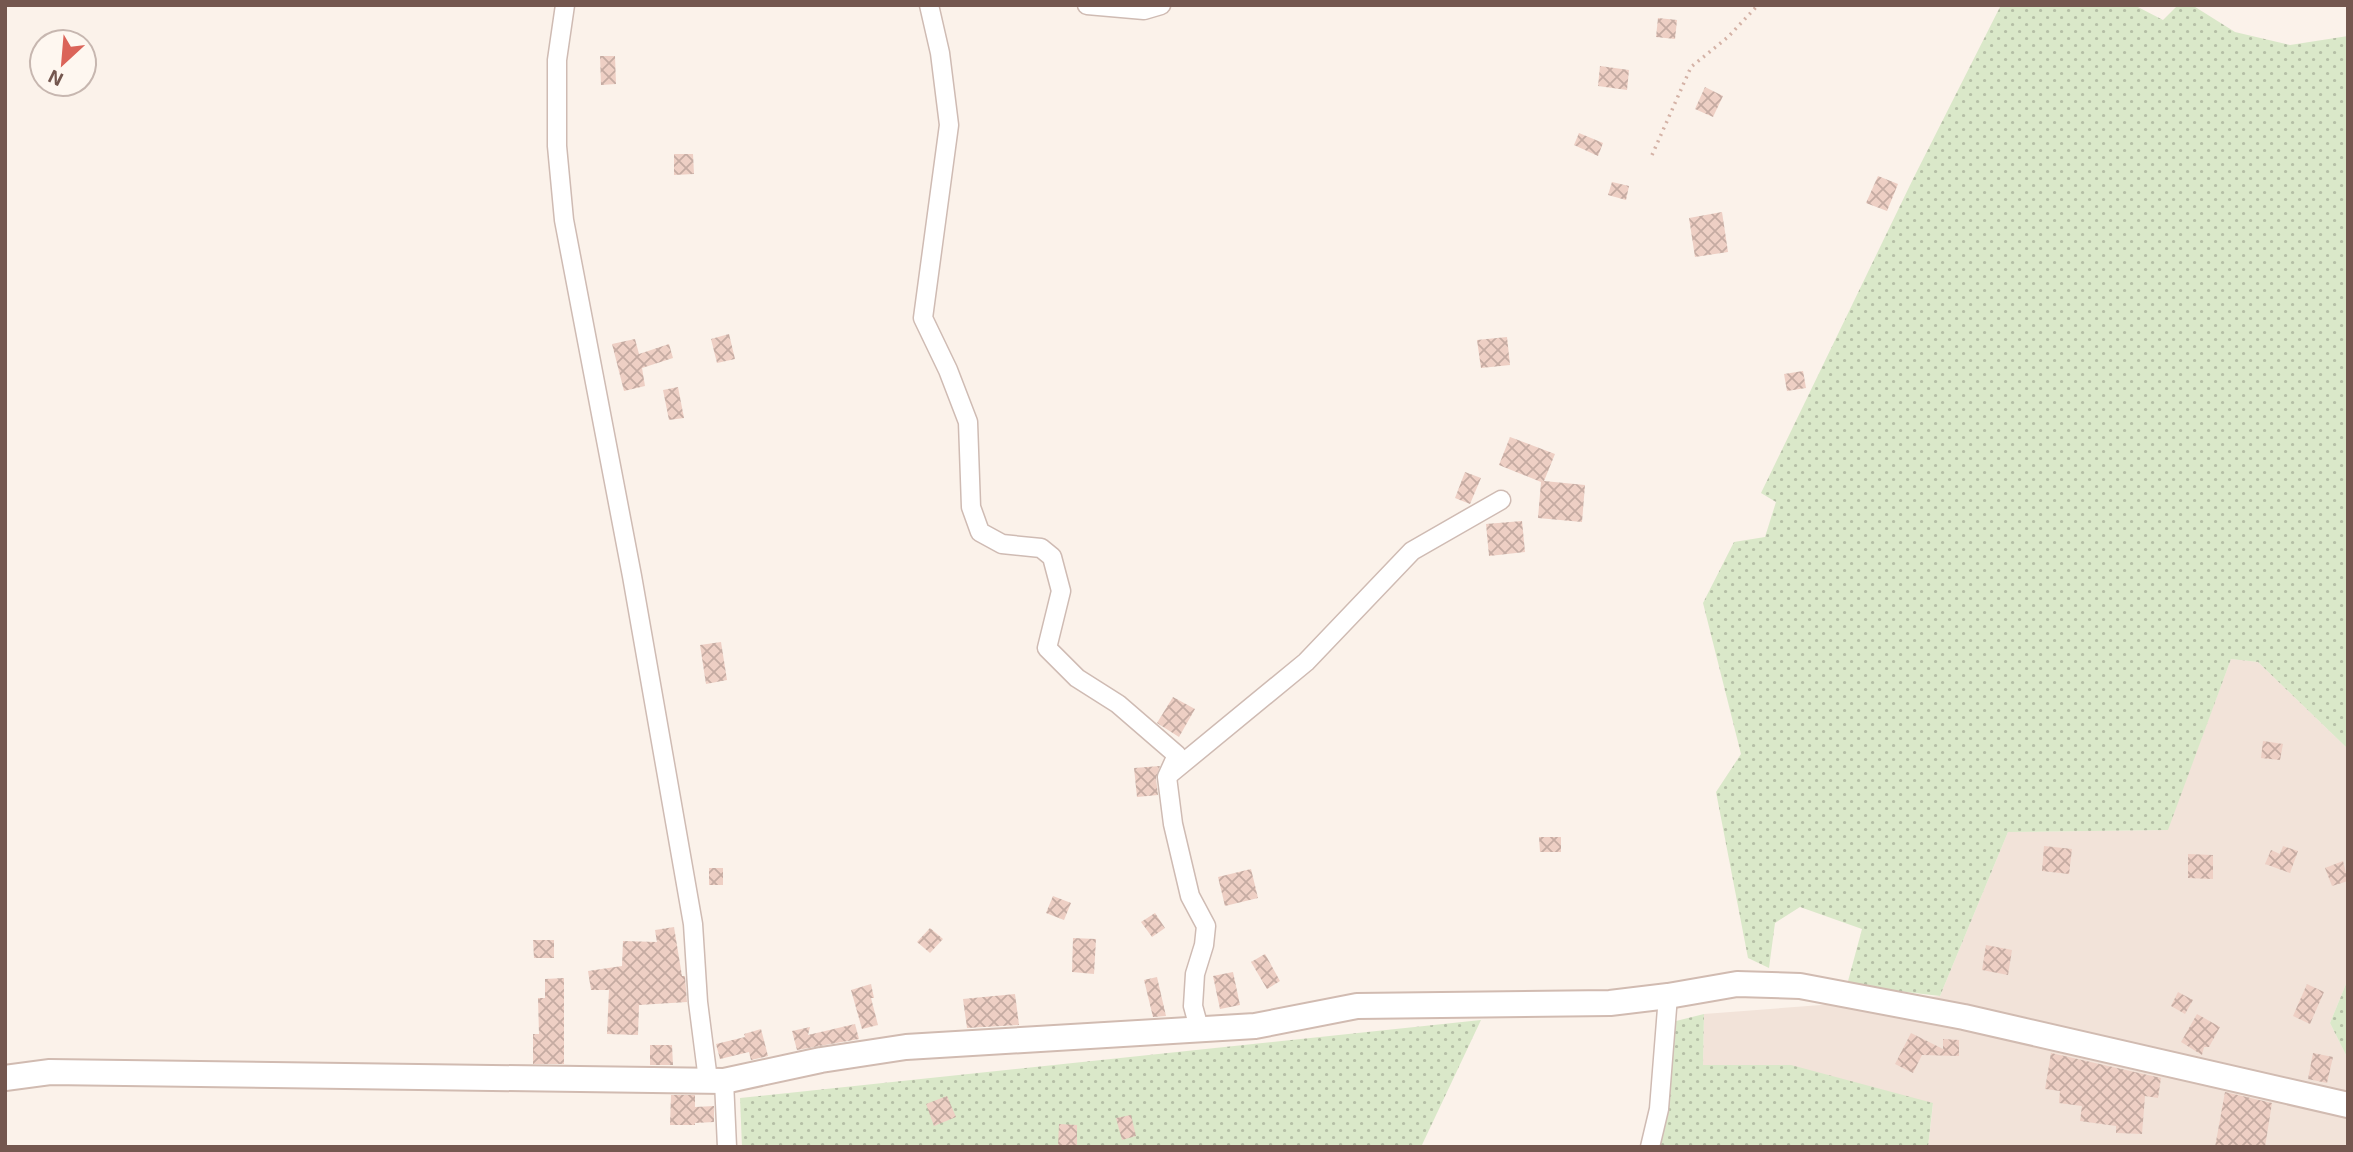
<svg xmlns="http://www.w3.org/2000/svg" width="2353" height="1152" font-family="'Exo 2',sans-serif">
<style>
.residential{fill:#f2e3d9}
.grass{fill:url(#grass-dots)}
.building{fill:url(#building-cross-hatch)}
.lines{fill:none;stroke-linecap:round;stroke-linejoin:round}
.street-casing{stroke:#cfbbb3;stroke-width:21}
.secondary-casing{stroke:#d1bbb1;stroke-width:28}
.path{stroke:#d4b2a6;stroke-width:3.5;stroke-dasharray:2 5;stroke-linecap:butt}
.street{stroke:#fff;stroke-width:18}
.secondary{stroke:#fff;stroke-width:24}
</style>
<defs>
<pattern id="grass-dots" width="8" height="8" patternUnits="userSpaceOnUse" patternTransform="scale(1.75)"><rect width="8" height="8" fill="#dae8c9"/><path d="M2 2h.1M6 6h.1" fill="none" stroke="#b5bfa6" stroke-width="1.8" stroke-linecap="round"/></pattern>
<pattern id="building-cross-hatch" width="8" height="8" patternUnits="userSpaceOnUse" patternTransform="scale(1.75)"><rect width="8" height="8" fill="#eecfc4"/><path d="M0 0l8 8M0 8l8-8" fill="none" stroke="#c5aba2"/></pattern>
</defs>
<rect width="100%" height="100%" fill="#fbf2ea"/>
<!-- residential -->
<polygon class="residential" points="2231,659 2258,662 2348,749 2348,979 2330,1023 2348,1059 2348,1147 1928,1147 1933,1104 1703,1065 1704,1014 1940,996 2008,832 2167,830"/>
<!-- grass -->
<g class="grass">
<polygon points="2001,5 2134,5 2163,20 2178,5 2192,5 2235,32 2290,45 2348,36 2348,749 2258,662 2231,659 2168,830 2008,832 1940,996 1847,985 1862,929 1800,907 1775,923 1769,968 1748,958 1716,792 1741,754 1703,603 1734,542 1765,537 1776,502 1761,493 1913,179"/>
<polygon points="2348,979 2348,1059 2330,1023"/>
<polygon points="1704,1014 1703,1065 1791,1065 1933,1103 1928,1147 1641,1147 1660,1138 1676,1021"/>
<polygon points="1481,1020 1421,1147 742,1147 740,1098"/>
</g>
<!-- building -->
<g class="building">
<polygon points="1658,18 1677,20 1675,39 1656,37"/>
<polygon points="600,56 615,56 616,84 601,85"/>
<polygon points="1600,66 1629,70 1627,90 1598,86"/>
<polygon points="1705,87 1723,96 1713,117 1695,109"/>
<polygon points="1579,133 1603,143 1598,156 1574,145"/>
<polygon points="674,154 693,154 694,174 674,175"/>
<polygon points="1878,176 1898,184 1887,211 1866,203"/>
<polygon points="1612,182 1629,186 1626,200 1608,195"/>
<polygon points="1722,212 1728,252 1695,257 1689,218"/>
<polygon points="729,334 735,359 717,363 711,339"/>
<polygon points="1507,337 1510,365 1481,368 1477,340"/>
<polygon points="635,339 639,354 669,344 673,358 642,368 645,386 624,391 612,344"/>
<polygon points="1803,371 1806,388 1787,391 1784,374"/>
<polygon points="678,387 684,418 669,420 663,390"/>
<polygon points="1510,437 1555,454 1544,481 1585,485 1582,522 1538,518 1541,482 1499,465"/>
<polygon points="1465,472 1481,478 1470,504 1455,498"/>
<polygon points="1522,521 1525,552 1489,556 1486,524"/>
<polygon points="721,642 727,680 706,684 700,645"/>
<polygon points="1173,697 1195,709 1179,737 1157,723"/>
<polygon points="2263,741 2283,744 2280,760 2261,758"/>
<polygon points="1160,766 1156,778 1158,795 1137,797 1134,768"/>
<polygon points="1539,837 1561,837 1561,852 1540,852"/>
<polygon points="2044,846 2072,849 2069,874 2042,871"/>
<polygon points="2283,846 2298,851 2290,873 2265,864 2271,850 2280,854"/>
<polygon points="2188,854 2213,855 2213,879 2188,878"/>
<polygon points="2343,861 2348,881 2332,886 2325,868"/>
<rect x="709" y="868" width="14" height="17"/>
<polygon points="1251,869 1258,898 1225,906 1218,877"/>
<polygon points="1053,896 1071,903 1064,920 1046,913"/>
<polygon points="1155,913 1165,928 1152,937 1141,922"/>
<polygon points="674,927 682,976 685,976 687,1002 639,1005 638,1035 607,1034 609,990 591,990 588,971 622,966 623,941 657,942 655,930"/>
<polygon points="930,928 943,939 930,953 917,942"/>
<polygon points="1073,938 1096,939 1094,974 1072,972"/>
<polygon points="533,940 554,940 554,958 534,958"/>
<polygon points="1986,945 2012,950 2008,975 1982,970"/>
<polygon points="1265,954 1280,981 1267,989 1251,962"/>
<polygon points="1233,972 1240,1005 1220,1009 1213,976"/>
<polygon points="1157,977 1166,1016 1153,1017 1144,980"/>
<polygon points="564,978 564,1064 533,1064 533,1034 539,1034 538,998 545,998 545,979"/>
<polygon points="871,984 874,998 871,998 878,1025 862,1029 851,990"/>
<polygon points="2307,984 2324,992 2310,1024 2293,1016"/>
<polygon points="2178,992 2193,1000 2185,1014 2171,1006"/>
<polygon points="1015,994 1019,1025 967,1028 963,999"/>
<polygon points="2197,1014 2220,1027 2209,1047 2204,1047 2202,1055 2181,1042"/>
<polygon points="855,1024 859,1039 797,1050 792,1031 810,1027 808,1035"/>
<polygon points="761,1029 768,1056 751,1060 749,1052 720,1059 716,1044 745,1037 744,1034"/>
<polygon points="1911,1033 1943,1049 1943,1039 1959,1040 1959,1056 1922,1055 1913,1073 1895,1064"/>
<polygon points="650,1045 672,1045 673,1065 650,1065"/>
<polygon points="2051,1053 2161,1078 2158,1098 2145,1096 2142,1134 2116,1133 2116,1126 2080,1121 2082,1106 2059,1103 2060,1091 2045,1089"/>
<polygon points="2313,1053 2333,1057 2327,1083 2308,1079"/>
<polygon points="2225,1092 2272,1103 2265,1147 2215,1147"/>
<polygon points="671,1095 695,1095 695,1107 714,1106 714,1122 695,1123 695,1125 670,1125"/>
<polygon points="947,1096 956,1117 934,1126 926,1104"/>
<polygon points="1131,1115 1136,1136 1122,1140 1116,1118"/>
<polygon points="1059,1124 1077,1125 1077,1147 1058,1147"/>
</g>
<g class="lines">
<defs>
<g id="street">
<polyline points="565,5 557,60 557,146 564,220 632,576 693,924 698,1002 708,1080"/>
<polyline points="929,5 940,53 949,125 923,318 948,370 968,422 971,507 980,532 1002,544 1041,548 1052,557 1061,591 1047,648 1077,678 1118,704 1177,755 1167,777 1173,824 1190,896 1206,926 1204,945 1195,974 1193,1006 1199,1028"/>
<polyline points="1087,5 1144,10 1161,5"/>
<polyline points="1171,773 1306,662 1412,551 1501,500"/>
<polyline points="724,1081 727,1147"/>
<polyline points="1650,1147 1659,1109 1668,996"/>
</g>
<polyline id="secondary" points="5,1078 50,1072 724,1081 821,1060 906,1047 1255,1026 1357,1006 1610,1003 1668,996 1737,984 1800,986 1964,1017 2348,1105"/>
</defs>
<!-- street casing -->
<use href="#street" class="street-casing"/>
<!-- secondary casing -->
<use href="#secondary" class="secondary-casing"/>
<!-- path -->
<polyline class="path" points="1652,155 1691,67 1728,37 1758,5"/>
<!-- street -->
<use href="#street" class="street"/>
<!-- secondary -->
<use href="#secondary" class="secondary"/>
</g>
<!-- border -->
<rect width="2353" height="1152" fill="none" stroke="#74574f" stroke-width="14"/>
<!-- north arrow -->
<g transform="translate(63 63) rotate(206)"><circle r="33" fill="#fef7f0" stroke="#c7b7b0" stroke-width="2"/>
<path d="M0-5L12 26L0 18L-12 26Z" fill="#db6459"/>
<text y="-10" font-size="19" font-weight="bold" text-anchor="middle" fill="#74574f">N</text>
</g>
</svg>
